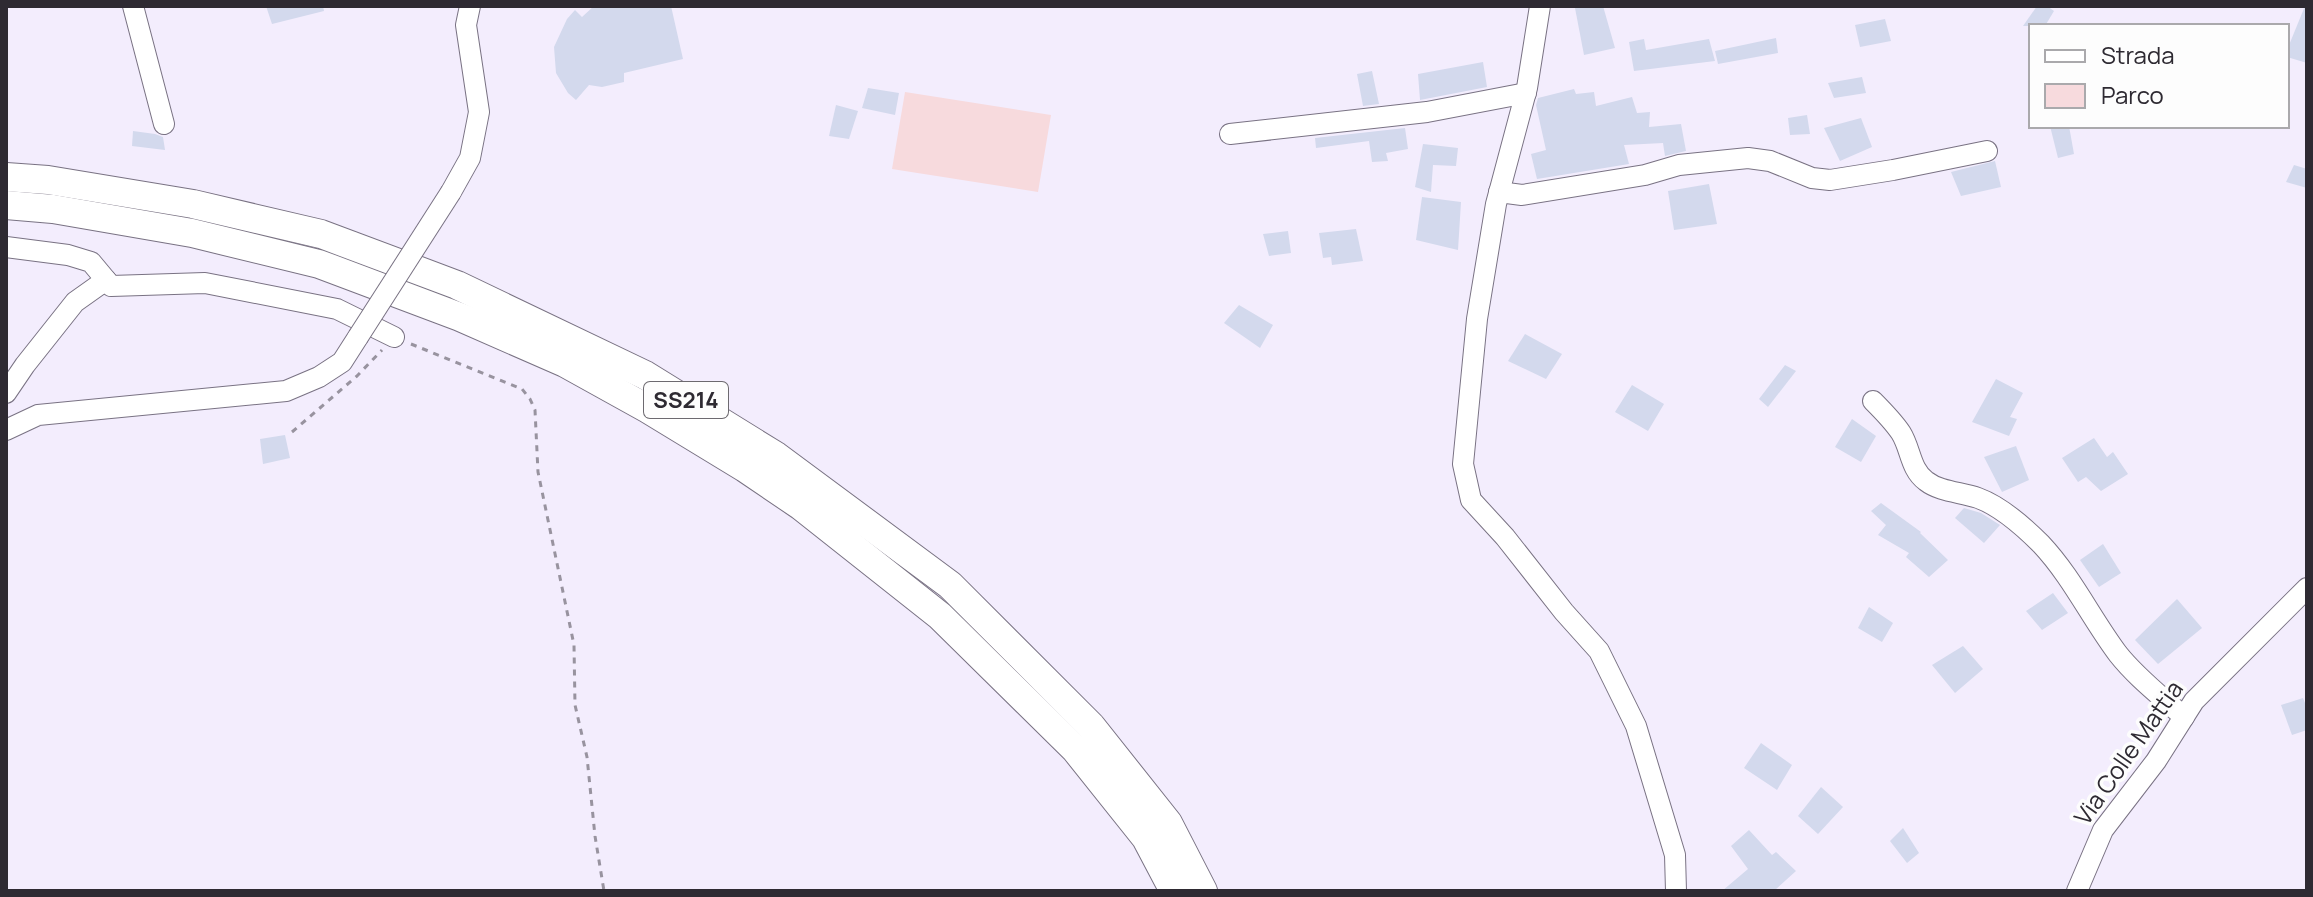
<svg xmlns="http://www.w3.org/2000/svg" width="2313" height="897" font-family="Manrope,sans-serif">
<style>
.green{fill:#f7dadd}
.building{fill:#d3d9ed}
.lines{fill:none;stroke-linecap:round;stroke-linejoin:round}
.minor-casing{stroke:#797283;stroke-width:22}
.highway-casing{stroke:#797283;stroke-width:30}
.path{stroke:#98939f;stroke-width:3;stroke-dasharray:6 6;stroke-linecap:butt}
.minor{stroke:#fff;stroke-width:20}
.highway{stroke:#fff;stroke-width:28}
.minor-bridge-casing{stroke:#797283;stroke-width:22;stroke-linecap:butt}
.minor-bridge{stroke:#fff;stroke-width:20}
.labels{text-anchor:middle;stroke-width:7;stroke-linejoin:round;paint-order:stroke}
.shield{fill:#fdfdfd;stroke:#6c696f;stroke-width:2}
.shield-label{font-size:22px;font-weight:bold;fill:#2e2a32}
.street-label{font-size:24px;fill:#2e2a32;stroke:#fdfdfd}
</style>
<rect width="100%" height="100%" fill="#f3edfd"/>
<!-- green -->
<polygon class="green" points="905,92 1051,115 1038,192 892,169"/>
<!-- building -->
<g class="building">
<polygon points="266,6 323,6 324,11 272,24"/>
<polygon points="594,6 671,6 683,59 624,73 624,82 602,87 589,85 576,100 568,93 556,73 554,47 567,19 575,10 582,17"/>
<polygon points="1603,6 1615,48 1584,55 1575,8"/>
<polygon points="2037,6 2047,6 2054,11 2045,26 2023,26"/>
<polygon points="2305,6 2307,6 2307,63 2287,57 2287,50"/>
<polygon points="1885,19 1891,41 1860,47 1855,25"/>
<polygon points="1776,38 1778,53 1718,64 1715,51"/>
<polygon points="1644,39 1646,50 1709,39 1715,61 1634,71 1629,42"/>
<polygon points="1483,62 1487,87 1420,100 1418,74"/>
<polygon points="1372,71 1379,104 1363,106 1357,74"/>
<polygon points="1862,77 1866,93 1834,98 1828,83"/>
<polygon points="868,88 899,93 895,115 862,108"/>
<polygon points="1574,89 1576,94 1594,92 1596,106 1632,97 1637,113 1650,112 1649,127 1681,124 1686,151 1665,156 1663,143 1624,145 1629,164 1537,179 1531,154 1546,150 1536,105 1538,98"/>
<polygon points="836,105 858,111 849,139 829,136"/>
<polygon points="1807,115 1810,134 1790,135 1788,118"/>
<polygon points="1861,118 1872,147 1840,161 1824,128"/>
<polygon points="2050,126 2069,126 2074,154 2058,158"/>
<polygon points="1405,128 1408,149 1386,153 1388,161 1372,162 1369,141 1316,148 1315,138"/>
<polygon points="133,131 155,134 163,137 165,150 132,146"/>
<polygon points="1423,144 1458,148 1456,166 1433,165 1431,192 1415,187"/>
<polygon points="1995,161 2001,187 1961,196 1951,172"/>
<polygon points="2294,165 2307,169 2307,188 2286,182"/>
<polygon points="1709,184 1717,224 1674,230 1668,191"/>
<polygon points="1422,197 1461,202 1458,250 1416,240"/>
<polygon points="1356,229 1363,261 1332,265 1331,257 1323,258 1319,233"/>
<polygon points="1288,231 1291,253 1269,256 1263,234"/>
<polygon points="1239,305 1273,325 1260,348 1224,323"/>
<polygon points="1525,334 1562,354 1546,379 1508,361"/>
<polygon points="1785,365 1796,371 1768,407 1759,399"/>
<polygon points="1996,379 2023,393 2010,417 2017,419 2009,436 1972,422"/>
<polygon points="1632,385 1664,404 1648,431 1615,412"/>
<polygon points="1852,419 1876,436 1861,462 1835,447"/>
<polygon points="285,435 290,458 263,464 260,439"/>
<polygon points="2094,438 2107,457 2113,452 2128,474 2101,491 2086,477 2078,482 2062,458"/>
<polygon points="2016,446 2029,480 2002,492 1984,457"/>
<polygon points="1881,503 1921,532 1920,533 1948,560 1929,577 1906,557 1909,553 1878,535 1886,525 1871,511"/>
<polygon points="1964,508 1981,513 2000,525 1984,543 1955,518"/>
<polygon points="2103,544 2121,573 2099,587 2080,560"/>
<polygon points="2053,593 2068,613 2042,630 2026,611"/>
<polygon points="2177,599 2202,628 2158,664 2135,640"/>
<polygon points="1869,607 1893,623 1882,642 1858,628"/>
<polygon points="1963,646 1983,669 1955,693 1932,665"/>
<polygon points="2303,698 2307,708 2307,730 2292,735 2281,705"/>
<polygon points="1761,743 1792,765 1777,790 1744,768"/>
<polygon points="1821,787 1843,807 1818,834 1798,816"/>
<polygon points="1903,828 1919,853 1907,863 1890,841"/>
<polygon points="1749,830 1772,855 1776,852 1796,871 1774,891 1722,891 1748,869 1731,846"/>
</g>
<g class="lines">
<defs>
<g id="minor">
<polyline points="133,6 164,124"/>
<polyline points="1540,6 1527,88 1496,204 1477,319 1463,464 1471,500 1505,537 1564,612 1599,651 1636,726 1675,855 1676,891"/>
<polyline points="1230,134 1427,112 1526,93"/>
<polyline points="451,192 470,158 479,112 466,25 470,6"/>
<polyline points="1499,192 1522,195 1645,175 1679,165 1748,158 1770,161 1812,178 1830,180 1893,170 1987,151"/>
<polyline points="6,247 68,255 91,262 111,286 205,283 337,309 394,337"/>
<polyline points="6,393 25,365 75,302 106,280"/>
<path d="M1873,401C1883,411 1893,421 1901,433C1911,449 1910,469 1926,481C1940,492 1961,492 1978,498C2000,506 2024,527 2041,544C2072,577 2091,618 2118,654C2137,678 2161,696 2184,717"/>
<polyline points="6,430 38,415 286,391 319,377 342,362 358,337"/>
<polyline points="2077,891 2103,830 2156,761 2194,701 2307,588"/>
</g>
<g id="highway">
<polyline points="6,177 48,180 193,204 321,234 457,285 645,375 776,456 950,585 1091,726 1168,823 1203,891"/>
<polyline points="6,205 53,209 192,233 319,264 460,317 565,363 648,409 745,468 801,506 940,616 1075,749 1146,838 1174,891"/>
</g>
</defs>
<!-- minor casing -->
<use href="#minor" class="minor-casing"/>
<!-- highway casing -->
<use href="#highway" class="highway-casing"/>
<!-- path -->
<g class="path">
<polyline points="411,344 522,389 530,399 535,410 538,472 574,645 575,705 587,757 595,836 604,891"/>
<polyline points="292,432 357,376 382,350"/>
</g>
<!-- minor -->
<use href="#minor" class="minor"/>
<!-- highway -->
<use href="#highway" class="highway"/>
<defs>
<polyline id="minor-bridge" points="358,337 451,192"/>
</defs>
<!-- minor-bridge casing -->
<use href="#minor-bridge" class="minor-bridge-casing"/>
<!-- minor-bridge -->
<use href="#minor-bridge" class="minor-bridge"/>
</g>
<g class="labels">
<!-- shield labels -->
<rect class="shield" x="644" y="382" width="84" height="36" rx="6"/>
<g class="shield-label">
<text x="686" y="408">SS214</text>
</g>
<!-- street labels -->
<g class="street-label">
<text transform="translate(2129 753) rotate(-55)" y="8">Via Colle Mattia</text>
</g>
</g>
<!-- border -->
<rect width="2313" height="897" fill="none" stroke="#2e2a32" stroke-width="16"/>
<!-- legend -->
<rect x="2029" y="24" width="260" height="104" fill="#fdfdfd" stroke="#aaa9ac" stroke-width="2"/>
<rect x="2045" y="50" width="40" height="12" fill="#ffffff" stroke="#aaa9ac" stroke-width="2"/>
<text x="2101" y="64" font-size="24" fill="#2e2a32">Strada</text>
<rect x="2045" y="84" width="40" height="24" fill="#f7dadd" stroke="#aaa9ac" stroke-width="2"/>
<text x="2101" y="104" font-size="24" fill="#2e2a32">Parco</text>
</svg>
